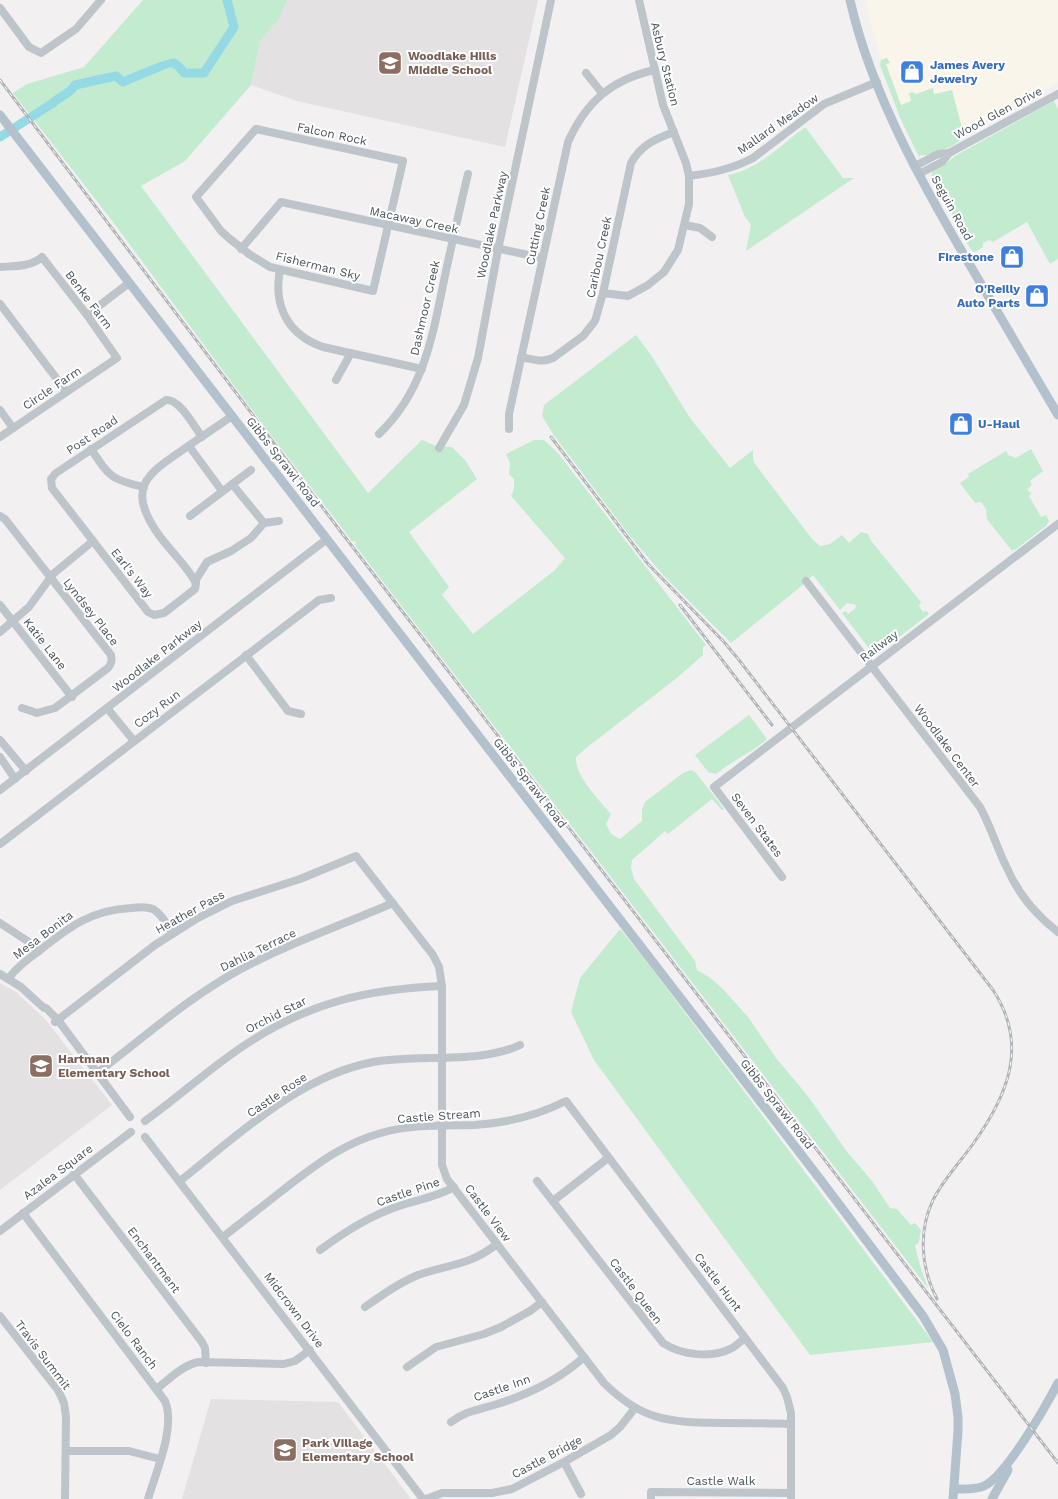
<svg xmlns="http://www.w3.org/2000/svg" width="1058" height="1499" font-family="'Work Sans',sans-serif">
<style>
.commercial{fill:#faf5eb}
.education{fill:#e3e1e1}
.green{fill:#c3ebcf}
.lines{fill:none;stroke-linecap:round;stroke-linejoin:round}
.river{stroke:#94d9e3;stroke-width:9}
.minor{stroke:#bdc5cb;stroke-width:8}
.major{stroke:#b2c1cb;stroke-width:9}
.rail-casing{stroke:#b2b5b9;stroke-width:3}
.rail{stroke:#fff;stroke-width:1;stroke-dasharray:4;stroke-linecap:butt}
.labels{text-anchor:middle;stroke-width:4;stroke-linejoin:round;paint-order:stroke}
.education-label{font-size:12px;font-weight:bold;fill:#785e54;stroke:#fff;text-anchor:start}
.street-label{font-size:12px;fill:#49545b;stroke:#fff}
.shop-label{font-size:12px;font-weight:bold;fill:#366cbe;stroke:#fff;text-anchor:start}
</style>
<rect width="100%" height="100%" fill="#f2f0f0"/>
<!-- commercial -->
<polygon class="commercial" points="865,0 1058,0 1058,82 923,155 891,85 875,39"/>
<!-- education -->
<g class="education">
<polygon points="287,0 538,0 505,147 297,101 251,85 260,41 279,19"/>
<polygon points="0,983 16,992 45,1019 112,1105 0,1190"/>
<polygon points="211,1399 338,1402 411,1499 182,1499"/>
</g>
<!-- green -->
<g class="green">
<path d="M143,0H287L279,19L260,41L251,85L185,161L141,186L368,493L422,440L436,446L452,447L465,460L477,479L409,532L449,587L442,595L473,634L555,570L565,558L511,496L514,489V479L509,474L510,463L506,454L534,440H544L557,452L706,645L703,647V655L678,677L585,749L576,757C574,775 600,801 611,814L606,824L611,834L620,839L642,821V810L645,802L683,773L691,770L696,773L724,809L722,810L712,799L668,834L665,831L632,860L631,867L634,879L695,961L697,970L709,977L722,988L748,1017L776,1058L807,1095L848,1153L872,1181L890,1208L897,1209L911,1225L915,1223L921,1230L919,1242L915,1246L921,1269L928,1288L397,600L355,545L356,542L352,541L261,422L113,222L13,93L27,84L84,67Z"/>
<path d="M887,58L890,63L886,64L901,105L911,101L909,93L913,92L916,94L933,88L934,94L952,90L964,135C961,145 929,157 921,155L919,157L901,120L880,65L881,60Z"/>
<polygon points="1054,101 1058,109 1058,259 1050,264 1027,222 993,242 989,240 983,243 983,247 975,252 972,251 962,235 964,232 941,196 931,176 933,170 948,162 955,156"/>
<path d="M804,128H806L843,178H854L746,251L751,225L745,217L728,175C757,170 780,146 804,128Z"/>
<polygon points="636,335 651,355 690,418 730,468 753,450 753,459 755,464 812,539 820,546 830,544 842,535 849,543 861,532 868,534 872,542 921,602 919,606 923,612 927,611 929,614 880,652 874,653 871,651 842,613 846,611 848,614 855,609 856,605 847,603 840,610 813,575 799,588 731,643 664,576 630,536 553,434 542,416 544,405"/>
<polygon points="1031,449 1043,471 1030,481 1032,485 1027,489 1029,492 1032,492 1029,496 1041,517 1046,515 1049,521 1046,526 1015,550 1014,549 1012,551 987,519 986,509 981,502 975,503 960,483 969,477 968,474 1006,451 1008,455 1016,458"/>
<path d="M749,715L767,739C751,753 732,761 716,774L708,772L695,755Z"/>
<polygon points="620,929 643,957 933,1342 810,1355 594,1060 571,1012 580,978"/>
</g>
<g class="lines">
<!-- river -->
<path class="river" d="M0,137L53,103C60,96 70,94 75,85L116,76L123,82C130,79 169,62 172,63C177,63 181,69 184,73H204L234,27L227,0"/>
<!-- minor -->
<g class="minor">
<polyline points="0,8 29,47 41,53 76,29 101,0"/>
<polyline points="586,73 602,93"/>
<polygon points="256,129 403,161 373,291 270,267 249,254 230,239 221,231 196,197"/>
<polyline points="915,166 938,154 949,153 1058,94"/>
<polyline points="919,174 942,162 949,153"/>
<path d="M689,176C712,173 732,169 753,158L824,104L877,82"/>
<polyline points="685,225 700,228 712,237"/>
<polyline points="241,249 281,202 542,258"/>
<path d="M0,267C14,266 31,267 42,257L87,315L117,358L0,437"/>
<path d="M280,270C273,306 288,335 323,347L422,369"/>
<polyline points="603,293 628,296 648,285 664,272 678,250 689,204 689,176 686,163 663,105 639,0"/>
<polyline points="0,304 66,391"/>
<polyline points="87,315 129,283"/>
<path d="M521,357C532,359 542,363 553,358L583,336L595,321L603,293L631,163C641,145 655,139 674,132"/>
<polyline points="336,380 351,353"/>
<polyline points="0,410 13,428"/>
<path d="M509,429V414L568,142C586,102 611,80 654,70"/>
<path d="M379,434C426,389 433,332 446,271C453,239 460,207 468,174"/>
<path d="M202,437C194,426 179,398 166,400L56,473L51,479L52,488L148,612L154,615L164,613L195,589L196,583C186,564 168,549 156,531C128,488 146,475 181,451C198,439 215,428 232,416"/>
<polyline points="189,446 222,491"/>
<polyline points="439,448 464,405 478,358 498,250 551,0"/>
<path d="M91,449C109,476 111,480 144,487"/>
<polyline points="232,484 264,523 279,521"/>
<path d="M0,516L5,519L111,655C112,660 112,663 108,668L55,708L37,713L22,708"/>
<polyline points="190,516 251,470"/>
<polyline points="195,581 207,562 231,551 251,538 264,523"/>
<path d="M806,581L980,807C991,827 997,848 1007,868C1018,894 1036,915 1058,932"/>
<polyline points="0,605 72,697"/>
<polyline points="0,632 29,607 53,574 93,541"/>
<polyline points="246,655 288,711 301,714"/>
<polyline points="107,708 134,741"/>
<polyline points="0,740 26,771"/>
<polyline points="0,757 15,779"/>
<polyline points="0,790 327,539"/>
<polyline points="0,844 319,600 331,598"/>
<polyline points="782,877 714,787 1058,524"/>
<polyline points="0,923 29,942 39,951"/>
<polyline points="0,974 21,987 44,1008 46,1008 58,1020 130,1117"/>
<path d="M8,979C17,967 28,959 39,951C69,927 91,910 131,908C138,907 146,906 153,909C162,914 167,925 172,933"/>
<path d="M55,1022L155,945L196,919L232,901L300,879L356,856L433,955L439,967L442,986V1165L447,1179L604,1383C642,1421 669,1422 720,1423C744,1423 767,1423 790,1424"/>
<path d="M97,1073C143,1038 188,998 239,970C287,944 342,925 393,903"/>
<path d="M145,1121C180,1096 212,1066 248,1043C310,1002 369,989 442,986"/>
<polyline points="145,1137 423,1499"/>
<polyline points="74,1174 202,1342 205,1348 206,1363"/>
<path d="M180,1181C237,1136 299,1076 373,1062C418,1054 481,1064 520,1045"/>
<path d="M537,1181L663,1343C681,1355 712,1359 732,1348C737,1345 741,1341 745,1338"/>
<polyline points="553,1201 608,1158"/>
<path d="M23,1213L165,1401C176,1427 156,1472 148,1499"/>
<polyline points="0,1231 131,1132"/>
<path d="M223,1237C243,1221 263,1206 283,1190C313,1167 343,1143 381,1133C412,1124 443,1126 475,1125C506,1123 538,1115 566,1101L783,1388L787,1397L791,1413V1499"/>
<path d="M320,1250C346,1231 371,1215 402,1205C420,1199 437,1197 454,1187"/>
<path d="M365,1307C382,1295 399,1283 418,1275C449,1264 469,1266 497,1244"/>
<polyline points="0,1316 58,1390 64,1403 66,1417 65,1499"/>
<polyline points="407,1367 436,1347 484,1334 501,1327 530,1311 542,1302"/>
<path d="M157,1389C170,1378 182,1366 198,1362L284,1364L295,1361L310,1350"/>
<path d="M451,1422C466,1411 477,1410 494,1405C527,1395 559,1380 584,1357"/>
<polyline points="66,1451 129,1451 160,1459"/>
<polyline points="564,1462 581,1494"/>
<polyline points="426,1499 442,1493 492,1493 512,1489 564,1462 611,1435 620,1427 635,1408"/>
<polyline points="651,1499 651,1492 791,1493"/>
</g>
<!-- major -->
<g class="major">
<path d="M850,0C871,94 925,189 974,272C1002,319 1030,368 1058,415"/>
<polyline points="0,115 820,1179 923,1316 943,1350 955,1394 958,1417 958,1431 953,1499"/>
<path d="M954,1489C964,1489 975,1490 984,1486C1006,1476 1046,1406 1058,1383"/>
<polyline points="992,1499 1008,1470"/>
</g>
<defs>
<g id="rail">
<polyline points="0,80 338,528 1058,1463"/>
<path d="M551,437L648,564L724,642L739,660L993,990C1029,1045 1008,1095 973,1144C960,1162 943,1180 933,1200C918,1232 921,1268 937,1299"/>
<polyline points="680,605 772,725"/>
</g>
</defs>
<!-- rail casing -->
<use href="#rail" class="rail-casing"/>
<!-- rail -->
<use href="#rail" class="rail"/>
</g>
<!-- icons -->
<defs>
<symbol id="school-square" viewBox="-11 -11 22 22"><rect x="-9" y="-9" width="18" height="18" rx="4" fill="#8d6e63" stroke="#fff"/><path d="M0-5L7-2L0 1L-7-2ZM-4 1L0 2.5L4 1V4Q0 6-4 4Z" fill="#fff"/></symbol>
<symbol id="shop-square" viewBox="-11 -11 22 22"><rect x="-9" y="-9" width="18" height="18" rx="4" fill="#3f7fe0" stroke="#fff"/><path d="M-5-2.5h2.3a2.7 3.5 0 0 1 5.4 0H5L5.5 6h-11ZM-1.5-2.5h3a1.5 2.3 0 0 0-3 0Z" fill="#fff"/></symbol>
</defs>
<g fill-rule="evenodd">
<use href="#school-square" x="376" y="49" width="28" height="28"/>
<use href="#shop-square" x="898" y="58" width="28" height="28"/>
<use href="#shop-square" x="998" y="243" width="28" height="28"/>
<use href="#shop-square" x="1023" y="282" width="28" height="28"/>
<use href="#shop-square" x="947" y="410" width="28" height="28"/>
<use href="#school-square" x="27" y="1052" width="28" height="28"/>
<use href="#school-square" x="271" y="1436" width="28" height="28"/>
</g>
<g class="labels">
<!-- education labels -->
<g class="education-label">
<text x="408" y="60">Woodlake Hills<tspan x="408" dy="14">Middle School</tspan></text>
<text x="58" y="1063">Hartman<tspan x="58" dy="14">Elementary School</tspan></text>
<text x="302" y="1447">Park Village<tspan x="302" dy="14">Elementary School</tspan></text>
</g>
<!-- street labels -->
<g class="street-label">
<text transform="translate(665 64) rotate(76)" y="4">Asbury Station</text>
<text transform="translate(998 113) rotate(-28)" y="4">Wood Glen Drive</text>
<text transform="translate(778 124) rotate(-35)" y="4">Mallard Meadow</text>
<text transform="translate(332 134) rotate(12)" y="4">Falcon Rock</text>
<text transform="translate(952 208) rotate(61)" y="4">Seguin Road</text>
<text transform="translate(414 220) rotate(12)" y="4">Macaway Creek</text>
<text transform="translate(492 225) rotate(-78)" y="4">Woodlake Parkway</text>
<text transform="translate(538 226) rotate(-78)" y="4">Cutting Creek</text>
<text transform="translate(599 257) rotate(-78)" y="4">Caribou Creek</text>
<text transform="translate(318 266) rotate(14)" y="4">Fisherman Sky</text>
<text transform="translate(89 300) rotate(53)" y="4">Benke Farm</text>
<text transform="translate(425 308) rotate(-77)" y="4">Dashmoor Creek</text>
<text transform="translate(52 388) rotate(-34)" y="4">Circle Farm</text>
<text transform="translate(92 435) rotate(-34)" y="4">Post Road</text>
<text transform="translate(283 462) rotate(52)" y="4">Gibbs Sprawl Road</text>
<text transform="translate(132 573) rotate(52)" y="4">Earl's Way</text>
<text transform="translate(91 612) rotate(52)" y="4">Lyndsey Place</text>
<text transform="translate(45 644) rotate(52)" y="4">Katie Lane</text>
<text transform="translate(879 646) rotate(-37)" y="4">Railway</text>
<text transform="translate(157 656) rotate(-38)" y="4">Woodlake Parkway</text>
<text transform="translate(157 709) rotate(-37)" y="4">Cozy Run</text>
<text transform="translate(947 746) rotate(53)" y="4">Woodlake Center</text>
<text transform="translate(530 783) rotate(52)" y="4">Gibbs Sprawl Road</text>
<text transform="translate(757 825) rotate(53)" y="4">Seven States</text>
<text transform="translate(190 912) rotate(-29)" y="4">Heather Pass</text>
<text transform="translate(43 935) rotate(-37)" y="4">Mesa Bonita</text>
<text transform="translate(258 950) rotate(-26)" y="4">Dahlia Terrace</text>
<text transform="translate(276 1015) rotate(-27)" y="4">Orchid Star</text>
<text transform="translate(277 1095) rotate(-34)" y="4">Castle Rose</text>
<text transform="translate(777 1104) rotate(52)" y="4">Gibbs Sprawl Road</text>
<text transform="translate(439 1116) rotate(-4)" y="4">Castle Stream</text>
<text transform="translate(58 1172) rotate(-37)" y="4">Azalea Square</text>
<text transform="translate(408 1192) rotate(-19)" y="4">Castle Pine</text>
<text transform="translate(488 1213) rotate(53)" y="4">Castle View</text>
<text transform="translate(154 1260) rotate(53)" y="4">Enchantment</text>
<text transform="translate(718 1282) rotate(53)" y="4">Castle Hunt</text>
<text transform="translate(636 1291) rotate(53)" y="4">Castle Queen</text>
<text transform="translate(294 1310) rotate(53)" y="4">Midcrown Drive</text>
<text transform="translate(134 1340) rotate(53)" y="4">Cielo Ranch</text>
<text transform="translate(43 1355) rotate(53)" y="4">Travis Summit</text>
<text transform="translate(502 1388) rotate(-19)" y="4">Castle Inn</text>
<text transform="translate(547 1457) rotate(-28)" y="4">Castle Bridge</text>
<text x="721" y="1485">Castle Walk</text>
</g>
<!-- shop labels -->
<g class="shop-label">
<text x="930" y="69">James Avery<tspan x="930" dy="14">Jewelry</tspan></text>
<text x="994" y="261" text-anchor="end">Firestone</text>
<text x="1020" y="293" text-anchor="end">O'Reilly<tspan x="1020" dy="14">Auto Parts</tspan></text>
<text x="978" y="428">U-Haul</text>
</g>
</g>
</svg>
